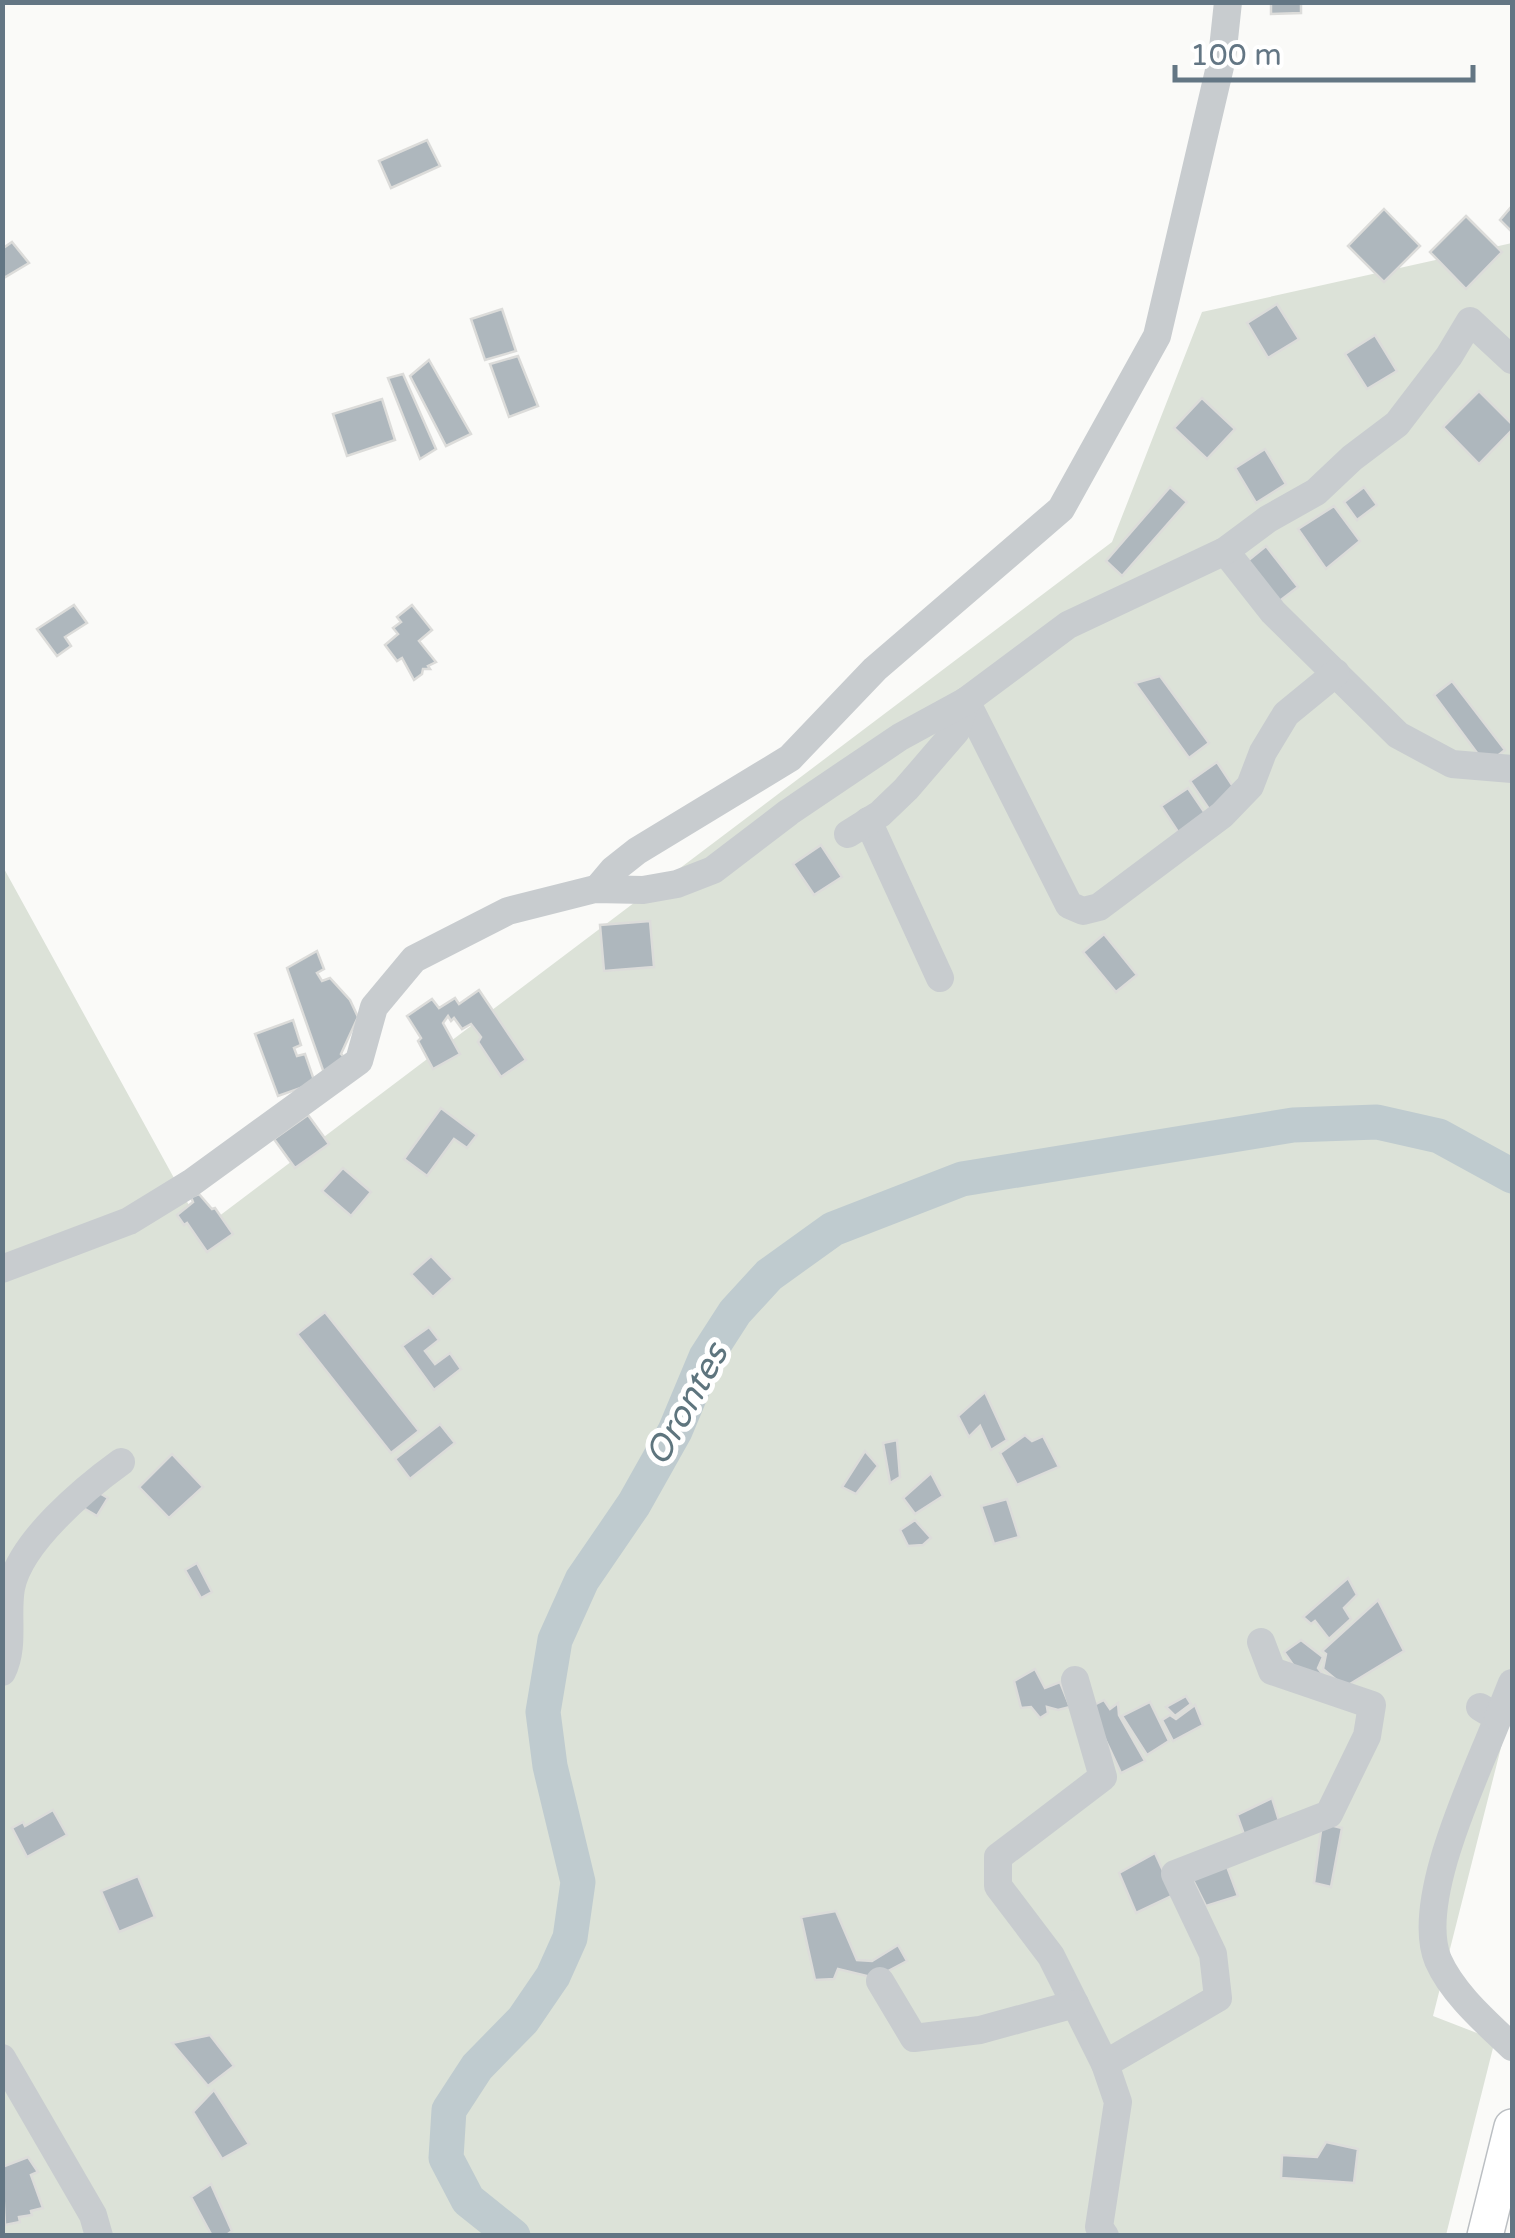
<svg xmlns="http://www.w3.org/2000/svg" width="1515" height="2238" font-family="'Varela Round',sans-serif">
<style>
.green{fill:#dce2d8}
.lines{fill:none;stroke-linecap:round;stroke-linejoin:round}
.river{stroke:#bfcbcf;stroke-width:35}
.building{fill:#aeb7bd;stroke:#dcdcda;stroke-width:2.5}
.major-casing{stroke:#bbbfc3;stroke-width:38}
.minor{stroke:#c8cccf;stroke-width:28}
.major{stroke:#fff;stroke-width:35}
.labels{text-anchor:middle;stroke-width:10;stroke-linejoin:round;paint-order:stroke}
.water-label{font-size:35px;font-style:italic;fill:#5e757e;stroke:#fff}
</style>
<rect width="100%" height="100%" fill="#fafaf8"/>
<!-- green -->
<polygon class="green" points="1512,243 1512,1704 1433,2016 1495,2040 1446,2235 3,2235 2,865 202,1229 1112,542 1202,312"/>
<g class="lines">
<!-- river -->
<polyline class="river" points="513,2236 468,2200 446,2158 449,2110 477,2067 523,2020 553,1976 570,1938 578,1882 550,1766 543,1712 555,1640 582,1580 634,1504 675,1431 706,1357 735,1312 769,1275 833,1229 962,1179 1293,1125 1377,1122 1439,1136 1512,1176"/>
</g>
<!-- building -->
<g class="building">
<polygon points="1271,2 1301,2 1301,13 1271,14"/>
<polygon points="427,140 440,166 391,188 379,161"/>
<polygon points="1512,206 1512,232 1500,220"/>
<polygon points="1384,209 1420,246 1384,282 1348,246"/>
<polygon points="1466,216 1502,252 1466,289 1430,252"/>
<polygon points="12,242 29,263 2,279 2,249"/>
<polygon points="1277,304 1299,339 1268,358 1247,323"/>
<polygon points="502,309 516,351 485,360 471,319"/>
<polygon points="1375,335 1397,371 1367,389 1345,354"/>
<polygon points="518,356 538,406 509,417 490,364"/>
<polygon points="429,360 471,434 446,446 410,376"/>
<polygon points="403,374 436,449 420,459 388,378"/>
<polygon points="1479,391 1512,424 1512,430 1479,464 1443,427"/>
<polygon points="1202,398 1235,429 1207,459 1174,428"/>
<polygon points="382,399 395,440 347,456 333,414"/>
<polygon points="1265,449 1286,484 1256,503 1235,468"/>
<polygon points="1170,487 1187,502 1122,576 1106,561"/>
<polygon points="1364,487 1377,505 1357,520 1344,502"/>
<polygon points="1334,506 1360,541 1326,569 1298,529"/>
<polygon points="1266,546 1298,587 1277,603 1245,563"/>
<polygon points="74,605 87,623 65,637 71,646 57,656 37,629"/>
<polygon points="412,605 432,630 419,641 436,662 428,666 430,669 423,669 422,674 414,680 402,658 397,661 385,645 398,634 393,628 401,622 397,617"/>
<polygon points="1160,676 1209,743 1189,758 1135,683"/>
<polygon points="1452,681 1505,750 1486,765 1434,695"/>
<polygon points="1217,762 1238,794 1211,812 1190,781"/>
<polygon points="1188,788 1209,819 1182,838 1161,806"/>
<polygon points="821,845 842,877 814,895 793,864"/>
<polygon points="650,921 654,967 604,971 600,925"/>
<polygon points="1104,934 1137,975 1116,992 1083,952"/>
<polygon points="317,951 324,969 317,973 322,981 330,978 350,1000 358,1017 341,1054 345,1058 324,1073 287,968"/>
<polygon points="479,990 526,1060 501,1077 478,1042 481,1037 471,1024 462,1029 454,1018 451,1021 448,1016 443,1023 460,1054 433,1069 418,1041 421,1038 407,1016 432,999 439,1008 455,998 459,1004"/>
<polygon points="293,1020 301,1045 294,1048 297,1056 305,1054 315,1083 278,1096 255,1034"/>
<polygon points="441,1108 477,1135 467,1148 454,1139 427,1176 404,1159"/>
<polygon points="308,1115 329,1144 295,1168 274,1139"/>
<polygon points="343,1168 371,1192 351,1216 322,1191"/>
<polygon points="199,1194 212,1209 215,1208 233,1234 207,1252 187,1223 184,1225 177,1215 193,1202 191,1197"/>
<polygon points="431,1256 453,1279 433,1297 411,1274"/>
<polygon points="325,1312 419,1431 391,1453 297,1334"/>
<polygon points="429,1327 439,1340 425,1351 435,1364 450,1353 461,1369 434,1390 402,1346"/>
<polygon points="985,1392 1007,1440 991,1450 980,1426 969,1437 958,1416"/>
<polygon points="440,1424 455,1443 410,1479 395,1459"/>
<polygon points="1025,1435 1032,1441 1043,1436 1059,1467 1017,1485 1000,1453"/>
<polygon points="897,1440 900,1477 890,1483 883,1443"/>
<polygon points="865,1451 878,1466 856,1494 842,1487"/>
<polygon points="172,1454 203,1487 169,1518 139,1487"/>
<polygon points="931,1473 943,1496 915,1514 903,1498"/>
<polygon points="91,1488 108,1498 97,1516 80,1506"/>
<polygon points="1007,1499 1019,1537 994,1544 981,1506"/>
<polygon points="915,1520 931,1538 923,1545 908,1546 900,1530"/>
<polygon points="197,1563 212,1592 201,1598 185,1570"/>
<polygon points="1348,1578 1357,1595 1344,1608 1351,1619 1329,1639 1315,1621 1311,1624 1303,1617"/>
<polygon points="1378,1600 1404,1651 1345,1687 1323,1669 1326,1654 1322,1651"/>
<polygon points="1301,1640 1323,1657 1318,1668 1328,1681 1312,1692 1284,1652"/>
<polygon points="1035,1669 1045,1688 1060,1682 1070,1707 1058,1710 1047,1707 1048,1713 1040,1718 1031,1707 1021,1708 1014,1681"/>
<polygon points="1186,1696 1191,1704 1175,1716 1166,1707"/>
<polygon points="1104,1700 1110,1709 1118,1703 1119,1715 1145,1761 1121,1773 1090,1707"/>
<polygon points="1150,1702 1169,1741 1147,1755 1122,1716"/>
<polygon points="1195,1705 1203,1725 1173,1741 1162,1720 1170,1715 1176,1719"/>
<polygon points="1272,1798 1280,1824 1246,1840 1237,1815"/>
<polygon points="53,1810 67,1835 27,1857 12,1828 23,1822 25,1826"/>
<polygon points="1322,1823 1342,1828 1331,1887 1314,1883"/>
<polygon points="1155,1853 1174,1895 1136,1913 1119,1873"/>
<polygon points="1225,1861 1238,1896 1206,1906 1191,1876"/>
<polygon points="138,1876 155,1917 119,1932 101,1891"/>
<polygon points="836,1911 857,1960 872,1961 898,1945 907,1961 875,1978 838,1969 834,1979 815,1980 801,1917"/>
<polygon points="210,2035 234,2066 208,2086 172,2043"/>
<polygon points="214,2090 249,2144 222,2159 193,2112"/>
<polygon points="1326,2142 1358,2149 1354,2183 1281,2178 1282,2155 1317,2157"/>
<polygon points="28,2157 38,2172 31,2175 43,2208 31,2211 32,2215 19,2217 20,2222 5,2225 2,2167"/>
<polygon points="211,2184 232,2231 225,2236 212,2236 191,2197"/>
</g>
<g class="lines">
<defs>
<polyline id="major" points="1485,2236 1512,2127"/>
</defs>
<!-- major casing -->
<use href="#major" class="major-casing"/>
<!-- minor -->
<g class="minor">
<polyline points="1225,551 1273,612 1398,735 1452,764 1512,769"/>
<polyline points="966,701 1069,905 1083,911 1099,907 1222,815 1250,786 1263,752 1286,714 1336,673"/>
<polyline points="868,821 940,978"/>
<polyline points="848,834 880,814 906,789 956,731 966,701"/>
<polyline points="597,889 613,870 637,851 790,758 875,669 1061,509 1157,336 1222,58 1228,2"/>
<polyline points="2,1269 129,1221 191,1183 359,1061 374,1007 414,959 508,911 595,889 643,890 677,884 713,870 789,812 900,737 966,701 1068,625 1225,551 1268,519 1316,492 1352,458 1397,424 1449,356 1470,321 1512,360"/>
<path d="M2,1672C15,1646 6,1615 11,1588C20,1542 85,1488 121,1462"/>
<polyline points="1075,1680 1103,1777 998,1857 998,1886 1051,1956 1105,2064"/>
<path d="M1480,1707L1498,1718C1475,1777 1414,1901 1438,1960C1453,1994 1486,2022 1512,2047"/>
<polyline points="1498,1718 1512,1683"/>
<polyline points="880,1981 914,2038 980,2030 1075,2004"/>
<polyline points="2,2058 93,2215 99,2236"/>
<polyline points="1105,2236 1099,2227 1118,2102 1105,2064 1218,1998 1213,1954 1175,1874 1329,1814 1367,1736 1372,1705 1272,1671 1261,1642"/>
</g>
<!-- major -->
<use href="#major" class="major"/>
</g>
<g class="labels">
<!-- water labels -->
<g class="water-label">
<text transform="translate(686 1404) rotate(-61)" y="12">Orontes</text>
</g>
</g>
<!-- border -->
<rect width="1515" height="2238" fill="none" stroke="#637684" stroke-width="10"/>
<!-- scale -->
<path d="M1175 65v15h298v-15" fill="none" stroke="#637684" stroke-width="5"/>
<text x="1190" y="65" font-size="30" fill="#637684" stroke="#ffffff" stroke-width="8" paint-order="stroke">100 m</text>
</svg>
